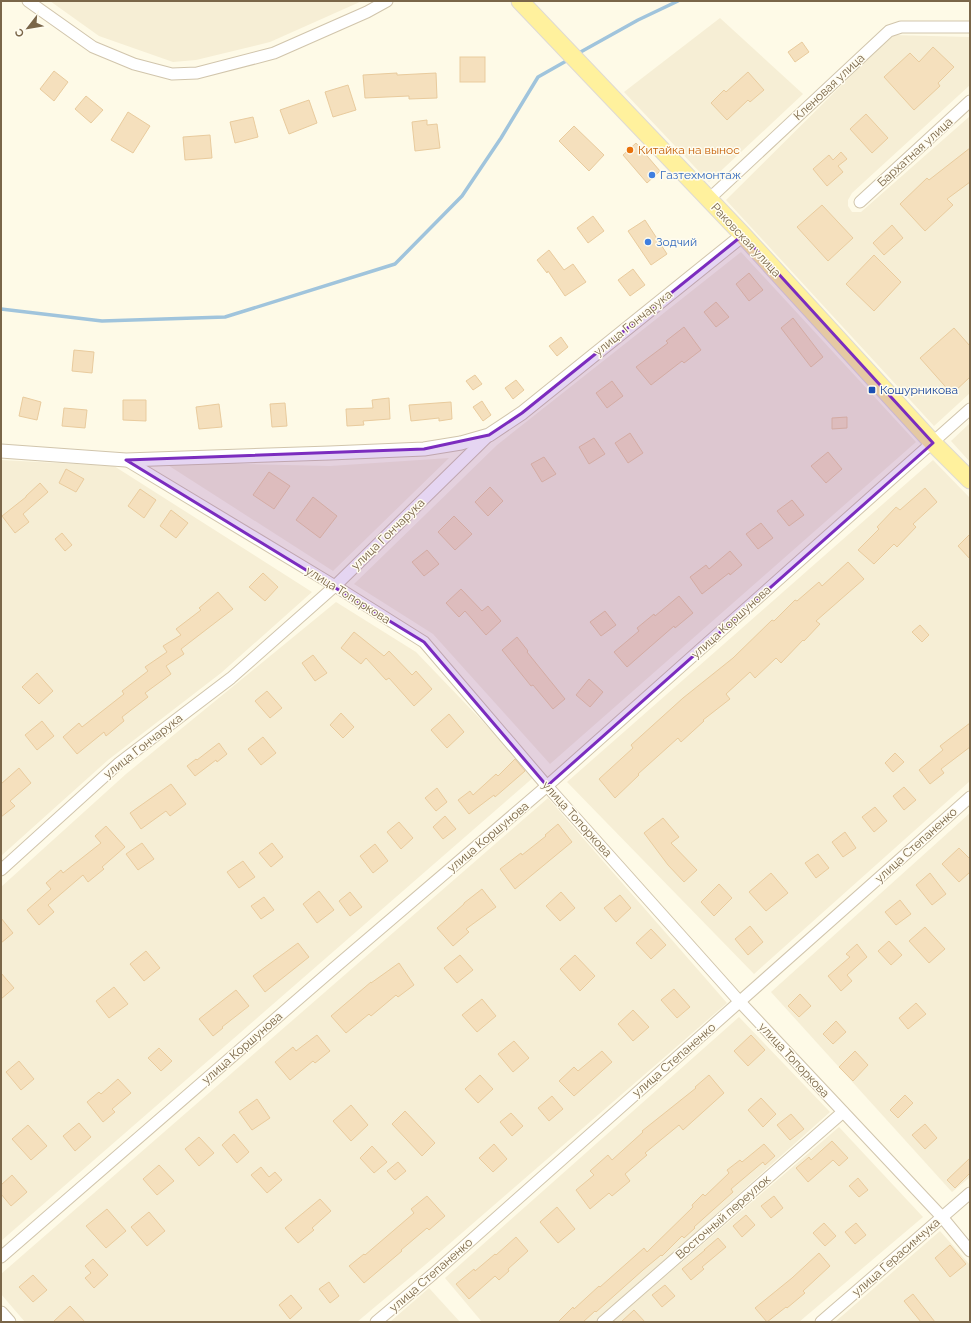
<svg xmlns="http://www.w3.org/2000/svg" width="971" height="1323" font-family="Raleway,sans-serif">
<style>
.residential{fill:#f6eed5}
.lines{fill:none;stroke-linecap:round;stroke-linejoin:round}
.stream{stroke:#a0c4dc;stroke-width:3.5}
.building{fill:#f5e0bd;stroke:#e9cb9d}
.minor-casing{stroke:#d1c5ac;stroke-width:13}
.tertiary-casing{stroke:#d1c5ac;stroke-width:15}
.primary-casing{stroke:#dfdad3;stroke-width:19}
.minor{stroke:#fff;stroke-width:11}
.tertiary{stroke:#fff;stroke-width:13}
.primary{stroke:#fff19d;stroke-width:17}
.marked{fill:#7b2cbf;fill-opacity:0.2;stroke:#7b2cbf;stroke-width:3;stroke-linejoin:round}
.food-dot{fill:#e8710a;stroke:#fffcef;stroke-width:1.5}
.shop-dot{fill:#3f7fe0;stroke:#fffcef;stroke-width:1.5}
.transit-dot{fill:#1a4fb4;stroke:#fffcef;stroke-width:1.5}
.labels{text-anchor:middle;stroke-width:3;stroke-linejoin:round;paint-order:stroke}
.street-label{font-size:12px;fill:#7a6649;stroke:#fffcef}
.food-label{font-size:12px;fill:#c56008;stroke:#fffcef;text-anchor:start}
.shop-label{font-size:12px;fill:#366cbe;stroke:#fffcef;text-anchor:start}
.transit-label{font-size:12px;fill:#164399;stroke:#fffcef;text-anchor:start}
</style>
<rect width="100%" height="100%" fill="#fefae7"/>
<!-- residential -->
<g class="residential">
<polygon points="50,1 362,1 270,42 196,60 173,62 99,36"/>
<polygon points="720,18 803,94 709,182 624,92"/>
<polygon points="892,35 970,37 970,85 852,193 848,200 848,206 852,212 861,212 970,116 970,393 934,426 726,200"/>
<polygon points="741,252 916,442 550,764 433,634 354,584 497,445"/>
<polygon points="970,423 970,462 951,441"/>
<polygon points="449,458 333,571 163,462 330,466"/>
<polygon points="1,460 114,466 312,592 221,673 108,760 1,856"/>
<polygon points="933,460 970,498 970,781 754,974 567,782"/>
<polygon points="336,602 416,652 535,776 1,1241 1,887 126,774"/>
<polygon points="548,798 727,1003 425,1265 357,1322 25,1322 1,1294 1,1274"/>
<polygon points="970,813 970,1177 952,1192 771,992"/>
<polygon points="739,1017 830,1112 596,1322 482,1322 445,1278"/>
<polygon points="839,1127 923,1217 799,1322 612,1322"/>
<polygon points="940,1231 970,1265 970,1322 835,1322"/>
<polygon points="429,1288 460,1322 390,1322"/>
</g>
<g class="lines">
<!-- stream -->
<g class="stream">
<polyline points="577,54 638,20 678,1"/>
<polyline points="1,309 102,321 225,317 395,264 462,196 501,138 538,77 568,60"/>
</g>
</g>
<!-- building -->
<g class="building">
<polygon points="802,42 809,52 795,62 788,52"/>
<polygon points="933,47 954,67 938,83 940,86 914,110 884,77 910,53 919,62"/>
<rect x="460" y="57" width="25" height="25"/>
<polygon points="54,71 68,82 54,101 40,89"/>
<polygon points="748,72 764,90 750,102 748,100 727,120 711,103 724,90 726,92"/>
<polygon points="397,73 397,75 436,73 437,98 409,99 409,96 365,98 363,75"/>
<polygon points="348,85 356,110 333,117 325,92"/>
<polygon points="86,96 103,110 91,123 75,109"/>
<polygon points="309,100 317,123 289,134 280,110"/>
<polygon points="128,112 150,126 133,153 111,140"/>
<polygon points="866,114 888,138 872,153 850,129"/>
<polygon points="253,117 258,137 235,143 230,122"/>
<polygon points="427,120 427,125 437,124 440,148 415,151 412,122"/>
<polygon points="574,126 604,155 589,171 559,141"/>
<polygon points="210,135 212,158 185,160 183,137"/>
<polygon points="636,143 660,171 647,183 623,155"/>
<polygon points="970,148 970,182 947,199 953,205 925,231 900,204 927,178 929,180"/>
<polygon points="841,152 847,159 838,166 843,172 827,186 813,169 829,155 833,160"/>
<polygon points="822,205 853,238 828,261 797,227"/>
<polygon points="593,216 604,231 588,243 577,228"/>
<polygon points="645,220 667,254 651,265 628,231"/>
<polygon points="892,225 903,238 884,255 873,243"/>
<polygon points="549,250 564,270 573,264 586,282 565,296 548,271 547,273 537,260"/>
<polygon points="874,255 901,282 874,311 846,284"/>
<polygon points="633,269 645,285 630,296 618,280"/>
<polygon points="749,273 763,290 749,301 736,284"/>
<polygon points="716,302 729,317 716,327 704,312"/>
<polygon points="793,318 823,357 811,367 781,328"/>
<polygon points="684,327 701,350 684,363 682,361 651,385 636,367 668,343 666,341"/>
<polygon points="954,328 970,346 970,377 952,394 920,358"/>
<polygon points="561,337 568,347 557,356 549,346"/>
<polygon points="74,350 94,352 92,373 72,371"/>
<polygon points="475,375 482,384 473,390 466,381"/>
<polygon points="516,380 524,390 513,399 505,388"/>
<polygon points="612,381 623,396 607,408 596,393"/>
<polygon points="23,397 41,402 37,420 19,416"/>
<polygon points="389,398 390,419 363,421 364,425 347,426 346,409 373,408 372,400"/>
<polygon points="123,400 146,400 146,421 123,420"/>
<polygon points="482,401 491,415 483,421 473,407"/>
<polygon points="451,402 452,419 439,421 439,418 411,421 409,405"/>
<polygon points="285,403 287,426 272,427 270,404"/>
<polygon points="219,404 222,427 199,429 196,407"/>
<polygon points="64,408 87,410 85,428 62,426"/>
<polygon points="847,417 847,428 832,429 832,418"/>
<polygon points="630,433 643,453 628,463 615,443"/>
<polygon points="594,438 605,454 589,464 579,447"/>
<polygon points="828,452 842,469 826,483 811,466"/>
<polygon points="544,457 556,474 542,482 531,464"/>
<polygon points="66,469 84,479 76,492 59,483"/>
<polygon points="269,472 290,486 274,509 253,495"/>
<polygon points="40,483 48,492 23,514 29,522 15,533 2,516 26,497 26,496"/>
<polygon points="490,487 503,501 488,516 475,502"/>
<polygon points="925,488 937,502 913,524 916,527 897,547 894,544 874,564 858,550 879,529 877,527 896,507 900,510"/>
<polygon points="140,489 156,500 144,518 128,506"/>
<polygon points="313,497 337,516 320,538 296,520"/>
<polygon points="792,500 804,515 789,526 777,511"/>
<polygon points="171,510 188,523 176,538 160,526"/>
<polygon points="454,516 472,534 455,550 438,532"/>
<polygon points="761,523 773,538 758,549 746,534"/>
<polygon points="62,533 72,545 65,551 55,539"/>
<polygon points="970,534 970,559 958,546"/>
<polygon points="427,550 439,564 424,576 412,562"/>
<polygon points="730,551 742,565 730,575 729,573 702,594 690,577 706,565 709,569"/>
<polygon points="848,562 864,579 816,621 820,624 804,641 803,640 781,663 776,658 755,678 750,672 726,694 730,699 703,720 704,721 681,742 678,738 638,774 639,775 615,798 599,779 633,748 631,745 683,698 733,658 772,620 774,621 795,600 797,601 819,582 822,586"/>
<polygon points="263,573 278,587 265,601 249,587"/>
<polygon points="461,589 482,611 488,606 501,621 486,635 465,611 459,617 446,603"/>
<polygon points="218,592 233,609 181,649 184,654 166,666 171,674 145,693 148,697 122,717 124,721 106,736 104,732 77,754 63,737 79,723 82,727 124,694 122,691 148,671 145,667 167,652 163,646 181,635 176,629 201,610 199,608"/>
<polygon points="679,596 693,613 675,628 674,626 627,667 614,652 639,631 637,628 654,614 655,616"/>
<polygon points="605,611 616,625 601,636 590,622"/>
<polygon points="920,625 929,635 922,642 912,632"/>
<polygon points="354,632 384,656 389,651 412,675 416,671 432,689 414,706 389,678 386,680 366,658 361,664 341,648"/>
<polygon points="517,637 528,651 527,652 565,699 553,709 533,685 531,686 502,650"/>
<polygon points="313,655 327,673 315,681 302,663"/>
<polygon points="37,673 53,691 39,704 22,687"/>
<polygon points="589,679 603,692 590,707 576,695"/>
<polygon points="267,691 282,708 270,718 255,701"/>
<polygon points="341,713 354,727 343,738 330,725"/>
<polygon points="449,714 464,732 447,748 431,730"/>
<polygon points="42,721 54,736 37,750 25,735"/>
<polygon points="970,723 970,747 941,769 944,773 930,784 919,770 943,750 940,746"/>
<polygon points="263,737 276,753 261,765 248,749"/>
<polygon points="219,743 227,754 217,762 216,760 195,776 187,766 196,759 197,760"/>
<polygon points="895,753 904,762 893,772 885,763"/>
<polygon points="515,759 525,771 495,797 494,795 469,814 458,800 470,791 473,795 496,774 498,776"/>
<polygon points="19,768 31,783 10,801 15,806 1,817 1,784"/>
<polygon points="171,784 186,804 170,816 166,811 141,829 130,813"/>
<polygon points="904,787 916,800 904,810 893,796"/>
<polygon points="437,788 447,802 436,811 425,798"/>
<polygon points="875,807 887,821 874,832 862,817"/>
<polygon points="445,816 456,829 443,839 433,827"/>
<polygon points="663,818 679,837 671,843 697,870 684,882 668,865 644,833"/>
<polygon points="399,822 413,838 401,849 387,832"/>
<polygon points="558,824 572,842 515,889 500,869 521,853 522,855 546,836 545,835"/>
<polygon points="106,826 125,847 102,867 104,869 88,882 83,875 48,905 54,912 39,925 27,910 51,889 46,883 61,870 63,873 101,843 95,836"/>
<polygon points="845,832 856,848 843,857 832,842"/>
<polygon points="142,843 154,859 138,870 126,854"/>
<polygon points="272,843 283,857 271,867 259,853"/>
<polygon points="375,844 388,861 373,873 360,856"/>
<polygon points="959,848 970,859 970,872 959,882 942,864"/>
<polygon points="818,854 829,868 816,878 805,863"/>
<polygon points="243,861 255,877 239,888 227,872"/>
<polygon points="771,873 788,893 766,911 749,892"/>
<polygon points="930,873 946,894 932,905 916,885"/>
<polygon points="719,884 732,898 714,916 701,902"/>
<polygon points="482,889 496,907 466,929 469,932 453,946 437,928 464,904 464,903"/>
<polygon points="319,891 334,910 317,923 303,904"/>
<polygon points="350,892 362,907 350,916 339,901"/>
<polygon points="561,892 575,908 560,921 546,906"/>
<polygon points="620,895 631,908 616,922 604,908"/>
<polygon points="264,897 274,910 261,919 251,906"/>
<polygon points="900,900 911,914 896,925 885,912"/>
<polygon points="1,918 13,933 1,943"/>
<polygon points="750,926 763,942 748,955 735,939"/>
<polygon points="925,927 945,949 929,963 909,941"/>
<polygon points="651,929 666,945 651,959 636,943"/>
<polygon points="889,941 902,955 891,965 878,951"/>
<polygon points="298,943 309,957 265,992 253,976"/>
<polygon points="857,944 867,957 847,975 852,981 841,991 828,976 850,957 846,954"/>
<polygon points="146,951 160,968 144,981 130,964"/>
<polygon points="460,955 473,970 457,983 444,968"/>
<polygon points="575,955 595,976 580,991 560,969"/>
<polygon points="399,963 414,985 398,997 396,995 371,1016 369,1014 346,1033 331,1016 371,982 371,983"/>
<polygon points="1,973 14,988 1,999"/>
<polygon points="114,987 128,1004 109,1018 96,1001"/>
<polygon points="674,989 690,1007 677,1018 661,1000"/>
<polygon points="236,990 249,1006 222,1027 223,1028 213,1036 199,1019"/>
<polygon points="800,994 811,1006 799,1017 788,1006"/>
<polygon points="482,999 496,1016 477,1032 462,1015"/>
<polygon points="916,1003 926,1014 908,1029 899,1018"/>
<polygon points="633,1010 649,1027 633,1041 618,1024"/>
<polygon points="836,1021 846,1032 833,1044 823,1034"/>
<polygon points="317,1035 330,1051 315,1063 313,1061 290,1080 275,1062 293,1047 296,1051"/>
<polygon points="751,1035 765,1050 748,1066 734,1051"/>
<polygon points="514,1041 529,1058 513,1072 498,1054"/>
<polygon points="159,1048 172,1061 161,1071 148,1058"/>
<polygon points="602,1051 612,1062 574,1096 559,1081 574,1067 578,1071"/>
<polygon points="855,1051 868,1065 853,1081 839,1067"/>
<polygon points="19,1061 34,1079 21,1090 6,1072"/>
<polygon points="480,1075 493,1089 478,1103 465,1089"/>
<polygon points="709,1075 724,1093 683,1130 679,1125 645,1153 647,1155 625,1174 630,1181 612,1196 609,1193 590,1209 576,1190 594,1175 590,1171 608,1155 612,1160 643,1132 642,1131 696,1088 695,1087"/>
<polygon points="118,1079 131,1093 112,1109 115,1112 103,1122 87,1102 99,1092 101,1094"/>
<polygon points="905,1095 913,1103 898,1118 890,1110"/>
<polygon points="552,1096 563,1109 549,1121 538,1108"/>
<polygon points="761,1098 776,1114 763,1127 748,1110"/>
<polygon points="257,1099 270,1118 252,1130 239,1112"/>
<polygon points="351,1105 368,1125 351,1141 333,1121"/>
<polygon points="405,1111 435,1143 422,1156 392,1124"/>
<polygon points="511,1113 523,1126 512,1136 500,1122"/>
<polygon points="791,1114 804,1129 790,1140 777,1125"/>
<polygon points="79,1123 91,1137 75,1151 63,1136"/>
<polygon points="925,1124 937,1138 925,1149 912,1135"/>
<polygon points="28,1125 47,1146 31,1160 12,1139"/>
<polygon points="234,1134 249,1152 237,1163 222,1145"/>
<polygon points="199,1137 214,1153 199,1166 185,1149"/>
<polygon points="832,1141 848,1158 839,1166 833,1160 808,1182 796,1168 809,1157 811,1160"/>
<polygon points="494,1144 507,1159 493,1172 479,1158"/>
<polygon points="764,1144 775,1156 765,1165 763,1162 731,1189 733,1192 694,1227 695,1228 684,1238 682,1236 662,1256 661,1255 643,1270 596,1312 595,1311 583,1322 558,1322 573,1307 574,1309 599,1286 600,1287 644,1248 647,1252 693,1207 692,1205 703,1194 705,1196 729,1173 727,1170 740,1160 742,1162"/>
<polygon points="372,1146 387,1162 374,1173 360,1158"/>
<polygon points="970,1158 970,1173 955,1188 947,1180"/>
<polygon points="398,1162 406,1171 395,1180 387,1171"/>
<polygon points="159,1165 174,1181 157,1195 143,1179"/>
<polygon points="261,1167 269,1177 275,1172 282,1180 267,1193 251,1175"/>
<polygon points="12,1175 27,1192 11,1206 1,1194 1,1185"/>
<polygon points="858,1178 868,1190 859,1197 849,1186"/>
<polygon points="427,1196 445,1216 429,1230 427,1228 401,1250 402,1251 364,1283 349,1266 364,1254 365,1255 414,1213 411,1209"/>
<polygon points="774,1196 783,1208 771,1218 761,1206"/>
<polygon points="320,1199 331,1211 312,1228 314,1230 298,1243 285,1228"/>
<polygon points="557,1207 575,1229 558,1243 540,1222"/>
<polygon points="107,1209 126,1231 106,1248 86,1226"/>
<polygon points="149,1212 165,1231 147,1246 131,1227"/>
<polygon points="746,1215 755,1225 742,1237 733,1226"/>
<polygon points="824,1223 836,1236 825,1246 813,1233"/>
<polygon points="856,1223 866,1235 855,1244 845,1232"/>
<polygon points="516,1237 528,1251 508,1269 509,1271 499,1280 495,1276 469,1299 456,1284 474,1269 475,1271 495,1254 496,1255"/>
<polygon points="718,1238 726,1247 702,1267 704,1269 691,1280 682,1269 705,1250 704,1250"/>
<polygon points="950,1245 966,1264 950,1277 935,1258"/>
<polygon points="819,1253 830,1266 803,1291 805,1293 787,1308 786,1307 767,1322 755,1308 792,1278"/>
<polygon points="93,1259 108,1275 94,1288 85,1278 91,1273 85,1266"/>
<polygon points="33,1275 47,1290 33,1302 19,1287"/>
<polygon points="329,1282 339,1296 330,1303 319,1289"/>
<polygon points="665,1285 675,1296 662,1307 652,1295"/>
<polygon points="913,1294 935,1322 921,1322 904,1301"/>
<polygon points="291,1295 302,1308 290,1319 279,1305"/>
<polygon points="70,1306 85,1322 53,1322"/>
<polygon points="634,1310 645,1322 621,1322"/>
</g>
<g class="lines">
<defs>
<g id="minor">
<polyline points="28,1 93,47 134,64 172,74 197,73 274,53 367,12 387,1"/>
<polyline points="709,199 889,31 901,27 970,27"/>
<polyline points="860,202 970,101"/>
<polyline points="126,460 335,586 424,642 547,786 740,1002 942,1217 970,1251"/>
<polyline points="1,870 118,764 231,678 335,586 489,435"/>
<polyline points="1,1257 333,969 547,786 970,409"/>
<polyline points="376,1322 433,1274 970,797"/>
<polyline points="603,1322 843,1112"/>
<polyline points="821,1322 970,1193"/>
</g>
<g id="tertiary">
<polyline points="1,451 126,460 330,453 424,449 461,443 489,435 522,413 743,235"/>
<polyline points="1,1313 9,1322"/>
</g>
<polyline id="primary" points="520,1 743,235 933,443 970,480"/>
</defs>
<!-- minor casing -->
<use href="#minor" class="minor-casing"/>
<!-- tertiary casing -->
<use href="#tertiary" class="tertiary-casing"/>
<!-- primary casing -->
<use href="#primary" class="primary-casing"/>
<!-- minor -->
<use href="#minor" class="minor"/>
<!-- tertiary -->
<use href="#tertiary" class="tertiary"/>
<!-- primary -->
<use href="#primary" class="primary"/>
</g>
<!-- marked area -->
<path class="marked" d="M743,235L933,443L547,786L424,642L126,460L424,449L489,435L522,413Z"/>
<!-- markers -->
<circle class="food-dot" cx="630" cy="150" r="4"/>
<g class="shop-dot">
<circle cx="652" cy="175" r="4"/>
<circle cx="648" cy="242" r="4"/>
</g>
<rect class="transit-dot" x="868" y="386" width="8" height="8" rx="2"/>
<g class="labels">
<!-- street labels -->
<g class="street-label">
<text transform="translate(829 87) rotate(-43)" y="4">Кленовая улица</text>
<text transform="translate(915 152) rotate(-42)" y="4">Бархатная улица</text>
<text transform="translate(746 240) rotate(47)" y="4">Раковская улица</text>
<text transform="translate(633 323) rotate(-39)" y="4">улица Гончарука</text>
<text transform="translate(388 534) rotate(-44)" y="4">улица Гончарука</text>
<text transform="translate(348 595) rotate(32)" y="4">улица Топоркова</text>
<text transform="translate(731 622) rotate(-42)" y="4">улица Коршунова</text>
<text transform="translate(143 746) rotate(-38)" y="4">улица Гончарука</text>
<text transform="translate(577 819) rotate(48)" y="4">улица Топоркова</text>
<text transform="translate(488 837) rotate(-40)" y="4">улица Коршунова</text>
<text transform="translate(916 845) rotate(-42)" y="4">улица Степаненко</text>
<text transform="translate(242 1048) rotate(-41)" y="4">улица Коршунова</text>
<text transform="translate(674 1060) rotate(-41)" y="4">улица Степаненко</text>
<text transform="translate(794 1060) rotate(47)" y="4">улица Топоркова</text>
<text transform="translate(723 1217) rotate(-41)" y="4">Восточный переулок</text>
<text transform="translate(896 1257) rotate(-41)" y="4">улица Герасимчука</text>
<text transform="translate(431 1275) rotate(-41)" y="4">улица Степаненко</text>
</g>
<!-- food labels -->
<g class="food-label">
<text x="638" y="154">Китайка на вынос</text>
</g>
<!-- shop labels -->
<g class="shop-label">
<text x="660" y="179">Газтехмонтаж</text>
<text x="656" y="246">Зодчий</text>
</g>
<!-- transit labels -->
<g class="transit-label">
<text x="880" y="394">Кошурникова</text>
</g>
</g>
<!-- border -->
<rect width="971" height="1323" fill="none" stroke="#7a6649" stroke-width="4"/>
<!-- north arrow -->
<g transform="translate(28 28) rotate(239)" stroke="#fffcef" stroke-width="3" paint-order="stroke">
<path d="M0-3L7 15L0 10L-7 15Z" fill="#7a6649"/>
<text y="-6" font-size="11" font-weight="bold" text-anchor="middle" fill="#7a6649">С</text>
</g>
</svg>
